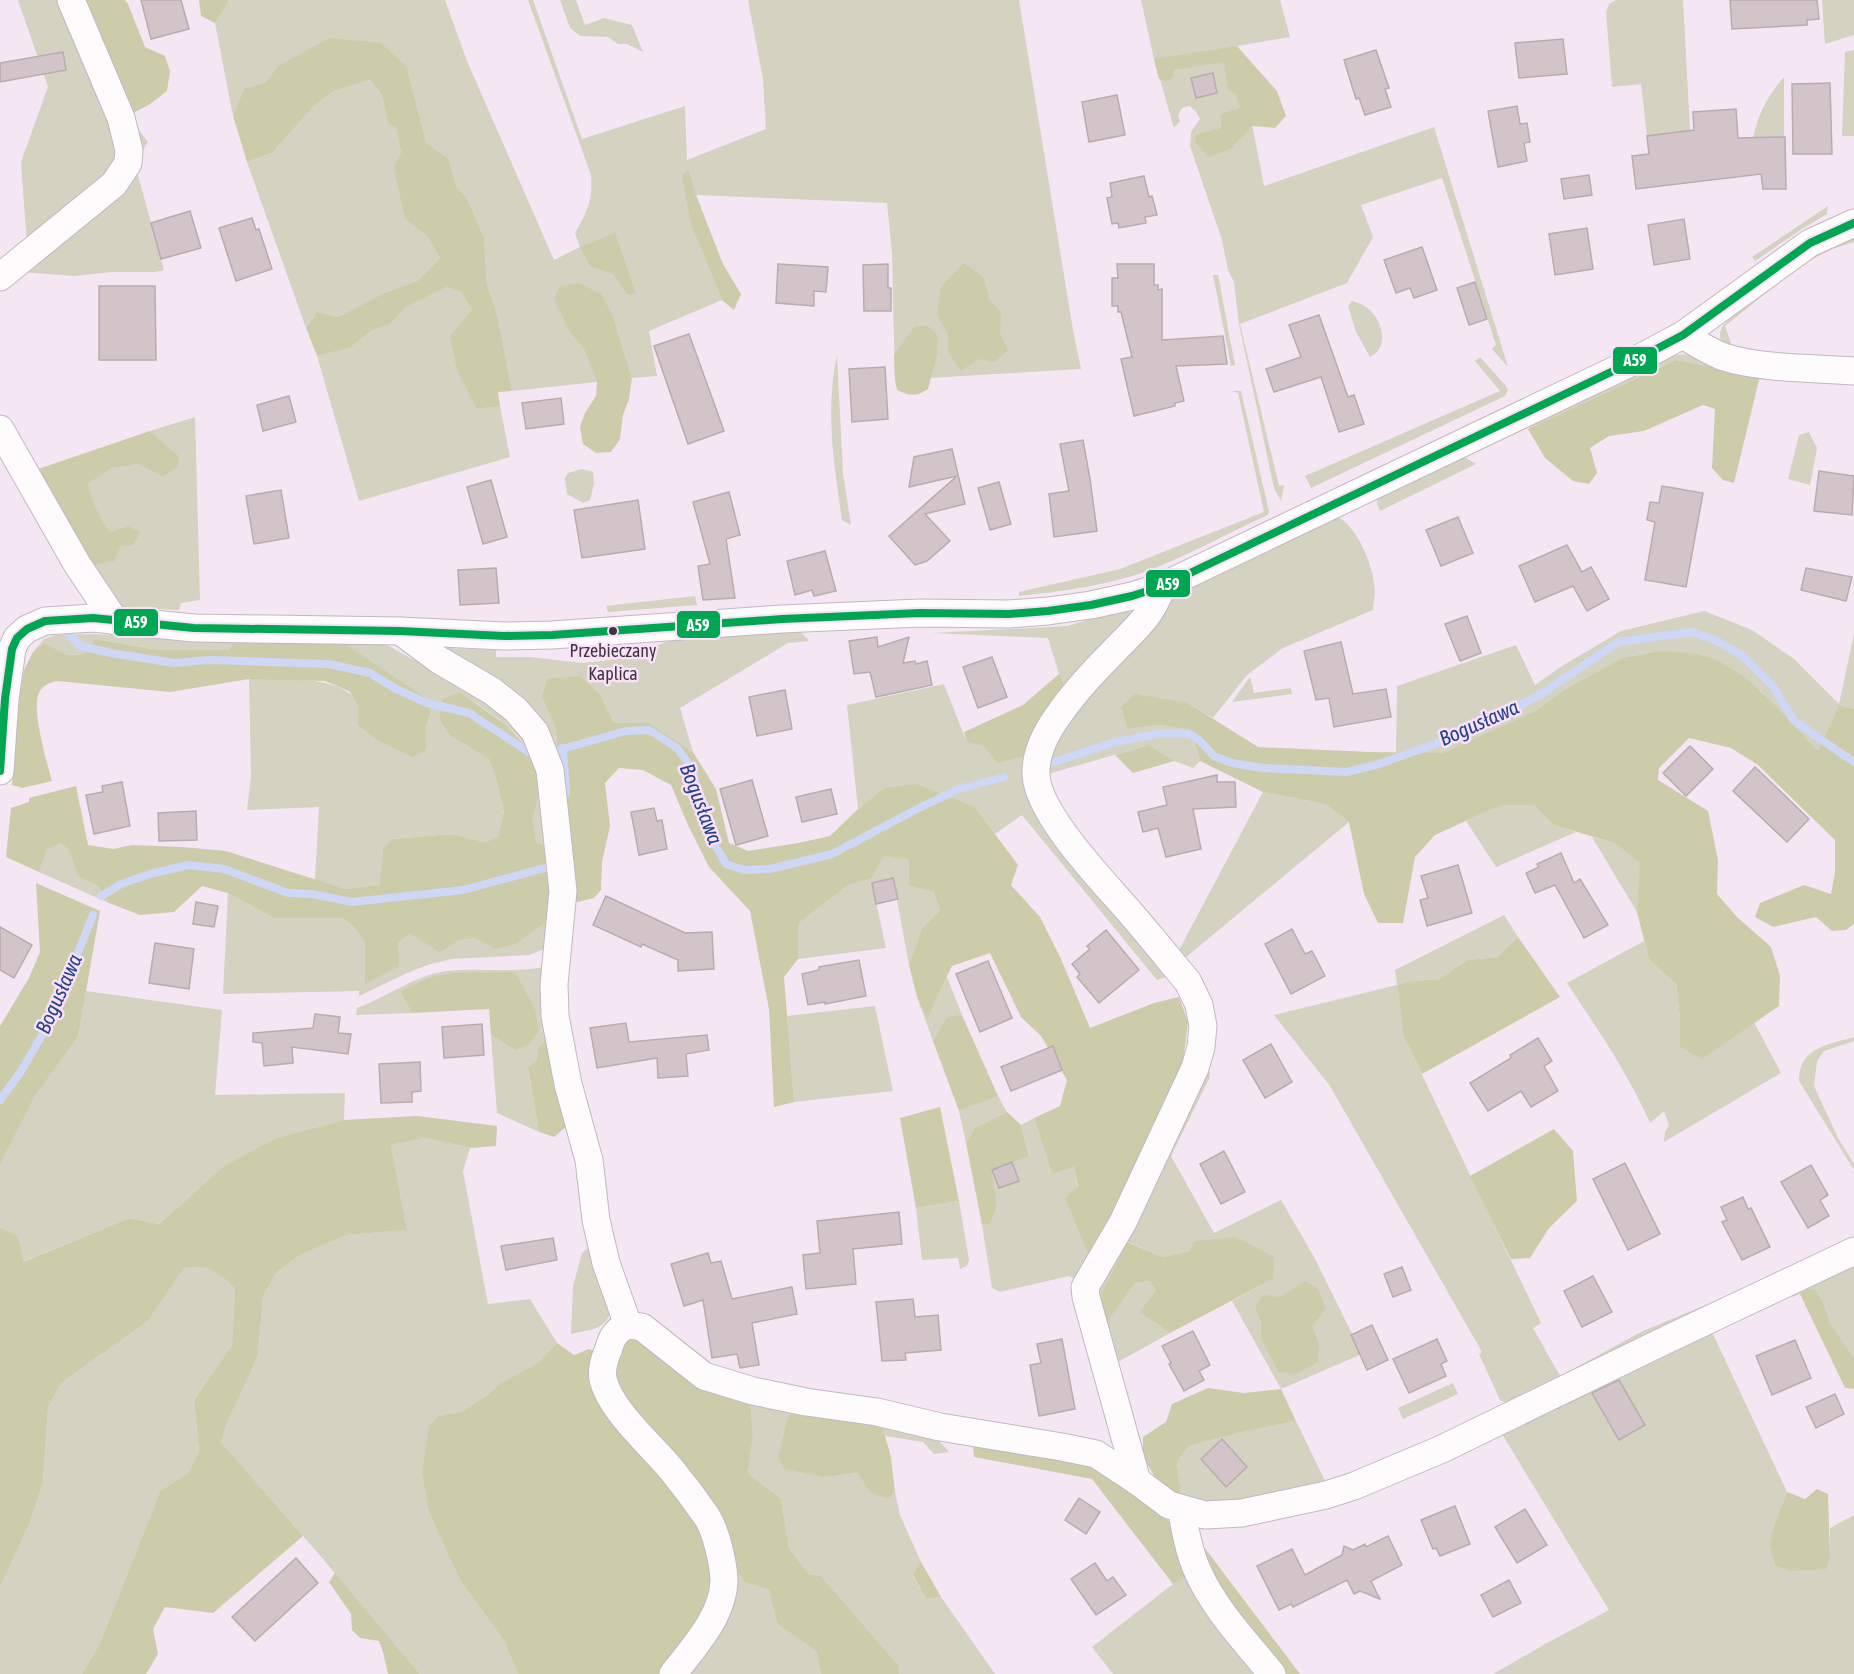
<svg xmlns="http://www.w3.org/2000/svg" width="1854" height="1674" font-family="'Asap Condensed',sans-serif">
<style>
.green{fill:#d4d2c1}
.forest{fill:#cca}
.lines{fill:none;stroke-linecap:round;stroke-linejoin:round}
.stream{stroke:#ced7f6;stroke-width:8}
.building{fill:#d2c4c8;stroke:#b9acaf;stroke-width:1.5}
.minor-casing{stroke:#c2b7c2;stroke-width:29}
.minor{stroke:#fefbfd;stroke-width:27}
.bus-1-casing{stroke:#fbe0fa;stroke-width:12}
.bus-1{stroke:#00a651;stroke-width:8}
.bus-dot{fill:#3f353f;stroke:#fbe0fa;stroke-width:2}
.labels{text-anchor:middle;stroke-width:5;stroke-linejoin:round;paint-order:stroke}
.bus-label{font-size:18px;fill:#3f353f;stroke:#fbe0fa}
.water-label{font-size:21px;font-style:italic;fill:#22448b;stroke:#fbe0fa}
.line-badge{stroke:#fbe0fa;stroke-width:2}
.badge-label{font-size:16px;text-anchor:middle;font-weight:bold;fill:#fff}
</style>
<rect width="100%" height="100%" fill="#f5e6f4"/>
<!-- green -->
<g class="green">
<polygon points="18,0 65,0 120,134 116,171 27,245 21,162 48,87"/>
<path d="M228,0H445L467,61L554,260L580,247L575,233C587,212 593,200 591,175L528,0H533L582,139L685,106L687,160L766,129L763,79L748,0H1019L1073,330L1081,369L895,380L892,253L887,203L696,195L689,171L691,225L722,300L649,331L657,376L632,378L613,316L571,334L584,349L597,382L512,391L498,317L487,284L484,237L466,196L457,188L449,159L426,142L407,67L278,66L265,83L244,88L233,116L215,23Z"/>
<polygon points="560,0 576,0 585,25 604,18 632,25 643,52 627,44 618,44 608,37 580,36 570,28"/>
<polygon points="1141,0 1280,0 1290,37 1237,46 1264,186 1434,127 1508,367 1492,349 1496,345 1442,178 1361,205 1373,237 1347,283 1240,324 1279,486 1284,485 1281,501 1274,488 1239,324 1234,282 1228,270 1222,240 1190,146 1191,132 1200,119 1197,113 1190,106 1182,108 1178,116 1180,121 1174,128 1154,59"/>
<polygon points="1616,0 1683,0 1690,130 1647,136 1641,84 1612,87 1606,12 1609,4"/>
<polygon points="1822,0 1854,0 1854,35 1825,44"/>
<polygon points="1854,50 1854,136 1842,136 1845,52"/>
<path d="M1784,77V137L1753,138C1758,114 1768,95 1784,77Z"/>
<polygon points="370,80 382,95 388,124 396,128 401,153 405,219 427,236 440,258 417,281 384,293 338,317 317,312 306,328 247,162 272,153 314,106 334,91"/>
<polygon points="131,129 138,129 148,142 141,153 136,168 164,270 155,272 112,272 74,276 22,272 117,190"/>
<polygon points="1828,206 1827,214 1802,229 1755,261 1752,257"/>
<path d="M1854,236V242L1832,249L1801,265L1725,326L1733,349L1854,361V365L1738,355C1724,349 1714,338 1724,324C1765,290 1803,253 1854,236Z"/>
<polygon points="1213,275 1218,275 1235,365 1231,366"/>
<polygon points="447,287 461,292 472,310 477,409 500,406 510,457 359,501 317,356 350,348 371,331 389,325 405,308"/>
<path d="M1352,301C1356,302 1362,304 1366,307C1382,318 1391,347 1370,357L1356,332L1348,306Z"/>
<polygon points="1691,354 1760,376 1676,360 1528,429 1537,421 1648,366 1676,355"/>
<path d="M837,355L843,473L851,525L842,520C834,465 825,410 837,355Z"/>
<polygon points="1480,357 1506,386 1508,390 1505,396 1311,488 1305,476 1500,391 1475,361"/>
<path d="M1232,391H1241L1269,511L1268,515C1230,532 1193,553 1155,568C1112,585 1064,591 1019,596V592L1120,569L1264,512L1238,393Z"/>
<polygon points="195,417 200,600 181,603 179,610 116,607 87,566 128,526 109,532 95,506 88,484 112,468 138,464 163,477 178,467 180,457 150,431"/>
<polygon points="1809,432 1817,448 1810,485 1788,479 1799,435"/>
<polygon points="1466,458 1476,464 1380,511 1377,503 1378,495 1445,463"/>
<polygon points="582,469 593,472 594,484 590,500 583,503 567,494 565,478 568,473"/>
<path d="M1335,515C1358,526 1374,567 1375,592C1375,598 1373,604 1373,610L1283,648L1247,675L1213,718L1188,703L1128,729L1160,725L1191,730L1200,761L1193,768L1174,761L1149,745L1048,774L1053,740L1069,713L1162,613L1176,593Z"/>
<polygon points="695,596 697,605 608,612 606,606"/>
<polygon points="1125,610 1130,612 1131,616 1066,686 1059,674 1048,638 932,633 1068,626 1096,617"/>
<polygon points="1704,611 1752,630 1794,659 1839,704 1854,634 1854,709 1839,705 1818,752 1760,690 1659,651 1622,658 1567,688 1535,711 1443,753 1396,753 1397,686 1516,645 1535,685 1562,666 1621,631"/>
<polygon points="794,630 801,632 809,641 788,643 680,708 693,752 649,723 614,723 601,696 542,697 556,730 559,764 444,651 448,648 496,650 496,657 529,657 583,663 645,656 645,650 671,640"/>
<polygon points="91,634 235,640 229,650 158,650 96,639 84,654 68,655 44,643 33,652 44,639 56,635"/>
<path d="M341,641L371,643L389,646C409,657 430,669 450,680C486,700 530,722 542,765C550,797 550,833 554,866L548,847L536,842C534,835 531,826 532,819C533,807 543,795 542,783C540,742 490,713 460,692L442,699L439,719L449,735L489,759L497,782L504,814L498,837L485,842L451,834L392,839L383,848L381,885L345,889L315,880L319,807L247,810L251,776L249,679C277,680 344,674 357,703C360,709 358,719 358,726L378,741L413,758L425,750L426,728L431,711L424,696Z"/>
<polygon points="1250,677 1254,693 1291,688 1292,694 1232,702"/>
<polygon points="944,684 967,743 983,744 997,764 1023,757 1023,779 1027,794 1169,976 1157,980 1022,815 995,834 975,807 885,789 858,809 847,705"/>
<polygon points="1263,792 1325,804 1349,822 1185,958 1179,950"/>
<polygon points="1501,805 1533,805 1554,825 1576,832 1496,867 1466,821"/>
<polygon points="1592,837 1614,843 1641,862 1637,912"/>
<polygon points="60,843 70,851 77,876 98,886 109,903 39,872 47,850"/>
<polygon points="884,855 909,860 933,891 940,910 922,928 909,965 893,878 872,883 886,948 798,959 798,924 848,885 871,879"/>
<polygon points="228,893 274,918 343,918 355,928 365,943 365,983 398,943 410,932 440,953 460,940 476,938 554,912 550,947 529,955 452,959 427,965 405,974 359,996 359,991 223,994"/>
<polygon points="1504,915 1518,937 1497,957 1467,960 1440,979 1413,981 1404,1037 1541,1323 1533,1328 1560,1376 1643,1331 1708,1304 1693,1320 1507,1404 1500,1400 1479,1354 1482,1352 1330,1086 1274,1015 1397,985 1395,970"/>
<path d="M1644,941L1649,960L1676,984L1680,1019V1047L1702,1058L1754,1022L1781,1073L1664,1142L1665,1132L1669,1125L1664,1111L1650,1123C1628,1073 1597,1028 1567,983Z"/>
<path d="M548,966L553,1043L528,1069L539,1132L497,1113L491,1035L515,1050L535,1009L400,991L412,1013L356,1015L357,1008C387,997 415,975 447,971C481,967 514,974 548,966Z"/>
<polygon points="947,977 962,1015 947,1018 933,1041 917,997 927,1018"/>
<polygon points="86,991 222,1010 215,1095 345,1093 344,1120 276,1138 225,1165 159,1224 129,1218 22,1262 18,1236 0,1227 0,1165 35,1096 78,1037"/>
<polygon points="875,1006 893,1091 794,1102 787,1016"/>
<path d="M1854,1037V1041L1824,1051L1817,1061L1814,1086L1838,1138L1854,1164V1170L1799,1081C1799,1047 1828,1045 1854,1037Z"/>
<polygon points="1205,1069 1210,1072 1210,1077 1171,1156 1214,1233 1281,1200 1314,1257 1362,1354 1281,1389 1232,1301 1273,1279 1190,1251 1163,1257 1128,1242 1107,1321 1135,1283 1149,1281 1156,1290 1139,1312 1170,1333 1118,1362 1135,1420 1124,1406 1096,1304 1100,1276"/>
<polygon points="998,1096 1007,1112 975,1128 966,1143 959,1111"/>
<polygon points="1034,1118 1052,1174 1074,1167 1090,1258 1076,1280 1069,1276 1000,1292 992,1288 982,1225 991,1224 997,1207 992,1170 999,1188 1019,1181 1012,1162 1029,1155 1021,1125"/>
<polygon points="425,1138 470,1148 463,1171 488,1304 530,1299 557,1343 539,1362 501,1383 487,1395 462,1412 438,1416 429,1425 427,1449 430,1515 460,1580 504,1641 518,1674 420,1674 323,1559 221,1442 228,1421 258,1356 263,1297 276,1273 300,1255 347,1235 407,1230 391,1145"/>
<polygon points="959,1201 969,1260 967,1266 960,1269 958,1258 922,1260 916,1208"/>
<path d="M594,1247L612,1309C605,1331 591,1329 571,1334L573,1286L582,1253L588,1248Z"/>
<polygon points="1854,1257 1854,1358 1830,1323 1824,1304 1804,1289 1800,1294 1792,1297 1792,1292"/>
<polygon points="196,1265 217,1272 235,1289 232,1345 194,1400 199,1452 188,1473 160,1491 99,1645 82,1674 0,1674 0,1587 29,1525 43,1483 48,1408 61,1383 148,1321 184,1268"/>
<polygon points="1763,1303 1776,1304 1712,1332 1787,1492 1775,1522 1830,1555 1830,1528 1854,1515 1854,1674 1493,1674 1547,1643 1609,1610 1499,1429"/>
<polygon points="1453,1383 1458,1394 1403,1419 1398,1408"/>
<polygon points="742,1395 796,1410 824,1477 858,1473 888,1499 895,1492 900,1515 920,1560 913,1576 926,1599 941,1597 995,1674 899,1674 898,1665 821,1576 809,1574 789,1548 781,1499 748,1473 753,1437 751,1408"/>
<path d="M1475,1419L1467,1428L1412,1455L1372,1472L1328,1488L1272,1496L1238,1508L1204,1511L1182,1504L1177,1462L1189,1446L1238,1433L1296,1421L1326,1483L1368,1469C1372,1461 1383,1457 1391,1459Z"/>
<polygon points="881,1422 932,1433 949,1452 934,1454 923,1442 885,1436"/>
<polygon points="724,1549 744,1582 769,1590 777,1624 816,1651 821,1674 683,1674"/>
<polygon points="1190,1574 1263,1674 1113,1674 1092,1647 1173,1584"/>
</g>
<!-- forest -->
<g class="forest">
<polygon points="78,0 125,0 128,4 145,47 165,56 170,71 167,91 150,104 126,117"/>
<polygon points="199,0 228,0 228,2 215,23 201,16"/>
<polygon points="330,38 381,43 407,67 426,142 449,159 457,188 466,196 484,237 487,284 498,317 512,391 498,392 500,406 477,409 457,370 450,336 472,310 461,292 447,287 405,308 389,325 371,331 350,348 317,356 306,328 317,312 338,317 384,293 417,281 440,258 427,236 405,219 394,167 401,153 396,128 388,124 382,95 370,80 334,91 314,106 272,153 247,162 233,116 244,88 265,83 278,66"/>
<path d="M1237,46L1277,91L1286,116L1275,128L1252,126C1246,135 1238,138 1232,148L1208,157L1195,141L1196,135L1221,128V114L1240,108L1236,94L1228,90L1224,62L1174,70L1173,78L1166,81L1159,79L1154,59Z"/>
<polygon points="689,170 696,195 723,264 741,294 734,310 722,300 691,225 682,175"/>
<polygon points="615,233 636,294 628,295 613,274 590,266 580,247"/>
<polygon points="964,263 984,278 989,299 1001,313 1000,334 1008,350 995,362 978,359 961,371 948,352 948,334 937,315 941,287"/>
<polygon points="579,283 601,294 613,316 632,378 629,399 623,415 620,439 611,452 596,453 583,444 580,427 585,413 596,396 597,382 584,349 571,334 554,299 560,286"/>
<path d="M915,326H928L938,336L937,355L928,389C916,397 910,396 897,390L895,380L894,355Z"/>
<polygon points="1676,360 1760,376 1734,483 1723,480 1712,468 1715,409 1703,405 1644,431 1609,436 1590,448 1597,473 1589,484 1573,481 1545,458 1528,429"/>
<polygon points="150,431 180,457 178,467 163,477 138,464 112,468 88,484 95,506 109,532 128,526 140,532 133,545 121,546 114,561 87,566 32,471"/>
<path d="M96,639L158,650H229L235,640L341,641L424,696L431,711L426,728V750L413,758L378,741L358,726V705L349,691L325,681L249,679L170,692L57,681C49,683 43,685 39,693C31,709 47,763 52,781L22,788L12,785L20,693L24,670L33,652L44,643L68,655L84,654Z"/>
<path d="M1659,651C1671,652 1684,652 1696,654C1746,664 1784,717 1818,751L1839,705L1854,709V924L1846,930L1832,931L1816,917L1773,927L1755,917L1760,903L1804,885L1831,894L1835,872V840L1758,765L1731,748L1689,738L1659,768L1658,780L1708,811L1718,860L1717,894L1737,917L1771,947L1780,976L1779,1006L1702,1059L1680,1047V1019L1676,984L1649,960L1637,912L1640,862L1614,843L1554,825L1533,805H1501L1435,835L1415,857L1403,923H1378L1364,894L1349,822L1325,804L1263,792L1200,761L1191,730L1160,725L1128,729L1121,707L1135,694L1188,703L1258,747L1370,752L1443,753L1535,711L1567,688L1622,658Z"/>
<path d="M1059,674L1066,686C1052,708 1030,732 1023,757L997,764L983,745L967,743L964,732L1023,705Z"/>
<polygon points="580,676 601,696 614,723 649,723 693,752 716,789 729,843 748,851 798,843 830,836 858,809 885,788 916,784 975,807 1018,865 1011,885 1040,917 1061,959 1090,1028 1154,1003 1179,997 1188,1022 1184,1054 1170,1105 1090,1258 1065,1198 1078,1187 1074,1167 1052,1174 1034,1118 1060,1106 1067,1080 1041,1036 1021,1017 990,953 952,966 927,1019 917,997 909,965 922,928 940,910 933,891 909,886 909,860 884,856 871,879 848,885 798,924 798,959 784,977 794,1102 774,1107 769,1009 750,911 709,867 688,825 671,785 643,770 619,768 605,783 610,826 602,862 601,890 594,898 568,904 556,730 542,697 547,679"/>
<polygon points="460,692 506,725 528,748 542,785 532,820 536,842 548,847 554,912 545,922 516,944 495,949 476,938 460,940 440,953 410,933 398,943 399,966 365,984 365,943 355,928 343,918 274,918 228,893 202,886 174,912 140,915 109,903 98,886 77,876 70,851 60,843 47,850 39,872 6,857 11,808 29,802 29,798 76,786 88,845 113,849 132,845 182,847 226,851 345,889 380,885 383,848 392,839 451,834 485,842 498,837 504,813 497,782 489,759 449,735 439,719 442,699"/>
<polygon points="1149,745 1174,761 1133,773 1115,755"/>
<polygon points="36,883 100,911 78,1037 35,1096 0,1165 0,1026 29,978 40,952"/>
<polygon points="1518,937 1560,997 1422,1074 1404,1037 1398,985 1413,981 1440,979 1467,960 1497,957"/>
<polygon points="515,972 535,1009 539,1031 529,1044 515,1050 491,1035 489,1009 412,1013 400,991 431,977 455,973"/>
<polygon points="962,1015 998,1096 959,1111 933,1041 947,1017"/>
<polygon points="545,1042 553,1043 567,1126 554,1137 539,1132 528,1068 537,1060 538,1048"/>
<polygon points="940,1107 959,1201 916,1208 900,1118"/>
<polygon points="1007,1112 1021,1125 1029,1156 992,1170 997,1206 991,1224 982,1225 966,1143 975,1128"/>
<path d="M417,1116L497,1126L496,1146L470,1148L425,1138L391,1145L407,1230L347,1235L300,1255L276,1273L263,1297L258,1356L228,1421L221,1442L303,1536L213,1613L165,1607L153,1629L158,1654L146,1674H82L99,1645L160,1491L188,1473L199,1452L194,1400L232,1345L235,1289C219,1273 208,1263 184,1268L148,1321L61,1383L48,1408L43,1483L29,1525L0,1587V1227L18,1236L23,1262L129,1218L159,1224L225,1165L276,1138L344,1120Z"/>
<polygon points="1554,1129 1573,1151 1577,1201 1549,1228 1530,1258 1511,1259 1470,1176"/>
<polygon points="1236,1237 1274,1257 1273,1279 1170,1333 1139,1312 1156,1290 1149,1281 1135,1283 1107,1322 1100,1297 1127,1242 1163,1257 1190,1251 1195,1241"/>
<polygon points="1305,1281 1318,1289 1326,1309 1312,1326 1319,1344 1318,1362 1296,1374 1279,1372 1261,1339 1261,1322 1255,1307 1263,1295 1280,1297"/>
<polygon points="1804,1289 1815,1290 1824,1304 1830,1323 1854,1358 1854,1389 1845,1388 1800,1294"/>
<polygon points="626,1339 638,1339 742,1395 751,1408 753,1437 748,1473 781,1499 789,1548 809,1574 821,1576 899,1666 899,1674 821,1674 816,1651 777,1624 769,1590 744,1582 724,1549 612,1386 617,1344"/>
<polygon points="557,1343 574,1355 589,1349 598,1352 705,1526 715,1599 665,1674 518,1674 504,1641 460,1580 430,1515 422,1473 429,1425 438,1416 462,1412 487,1395 501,1383 539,1362"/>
<polygon points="1208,1388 1244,1393 1281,1389 1296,1421 1238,1433 1189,1446 1177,1462 1182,1504 1158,1482 1143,1457 1143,1437 1166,1422 1172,1404"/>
<polygon points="796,1410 881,1422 891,1457 895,1492 888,1499 870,1492 858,1473 824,1477 785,1469 778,1457 788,1417"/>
<polygon points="973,1445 1095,1460 1157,1509 1175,1528 1190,1574 1173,1584 1092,1479 974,1457"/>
<polygon points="1817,1489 1828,1494 1830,1555 1826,1569 1789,1571 1775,1565 1770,1545 1775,1522 1787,1492 1805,1499"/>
<polygon points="1201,1543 1300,1674 1286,1674 1247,1631 1207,1571"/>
<polygon points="920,1560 941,1597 926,1599 913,1575"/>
<polygon points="335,1573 420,1674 388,1674 383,1652 379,1641 360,1638 352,1630 351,1614 329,1582"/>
</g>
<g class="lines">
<!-- stream -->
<g class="stream">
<polyline points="70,635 80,646 111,653 174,663 209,660 329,664 370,673 396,689 427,703 469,713 535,756"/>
<polyline points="563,748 566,793"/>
<polyline points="555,751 626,731 649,730 677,748 691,767 712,840 726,864 743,870 770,869 832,854 917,809 959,789 1004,777"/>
<polyline points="1054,762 1112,743 1157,734 1189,734 1198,739 1214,756 1232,763 1262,768 1347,772 1379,764 1463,734 1540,695 1618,642 1692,632 1717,641 1743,656 1773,686 1794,721 1854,762"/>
<polyline points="101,896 121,884 150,874 188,865 224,869 288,893 312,894 352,902 463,890 545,868"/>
<polyline points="0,1100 20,1073 51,1020 93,915"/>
</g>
</g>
<!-- building -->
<g class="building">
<polygon points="141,0 181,0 189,29 151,39"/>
<polygon points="1730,0 1817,0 1819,19 1807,20 1807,25 1732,29"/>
<polygon points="1563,39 1567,74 1519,78 1515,43"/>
<polygon points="1376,50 1389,88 1385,89 1391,107 1365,115 1359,98 1356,99 1344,60"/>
<polygon points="63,52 66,70 0,82 0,63"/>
<polygon points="1213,73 1217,93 1196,98 1191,78"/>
<polygon points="1830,83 1832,154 1793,154 1792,84"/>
<polygon points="1117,95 1125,135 1089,142 1082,102"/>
<polygon points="1517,106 1520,124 1527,123 1530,142 1524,143 1527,161 1498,167 1488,111"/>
<polygon points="1736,109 1738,138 1785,137 1786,189 1763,189 1761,174 1636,189 1632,156 1649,154 1647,136 1694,130 1693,112"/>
<polygon points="1589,175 1592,195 1564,199 1561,179"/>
<polygon points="1144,176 1149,197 1152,196 1157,215 1145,217 1146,223 1119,228 1118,223 1112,224 1107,198 1112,197 1110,183"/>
<polygon points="190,211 201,248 161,259 151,223"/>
<polygon points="252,218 256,230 259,229 272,269 236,281 219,228"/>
<polygon points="1684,219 1690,259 1654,265 1648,225"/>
<polygon points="1587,228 1593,269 1555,275 1549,234"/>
<polygon points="1422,247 1437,290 1414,298 1410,288 1396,293 1384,260"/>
<polygon points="778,264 828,267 826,292 814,291 814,306 776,303"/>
<polygon points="888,264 888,288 891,288 891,311 864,311 863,265"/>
<polygon points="1117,264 1154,264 1154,285 1158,285 1158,290 1162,289 1162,340 1223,336 1227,364 1176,366 1184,401 1175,403 1175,406 1134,416 1121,359 1132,357 1121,312 1118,312 1118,306 1112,306 1112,278 1118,278"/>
<polygon points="1475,282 1487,319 1469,325 1457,288"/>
<polygon points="99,286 155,286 156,360 99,360"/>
<polygon points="1319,315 1348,397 1354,395 1364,424 1339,432 1321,377 1274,392 1266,369 1301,357 1289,325"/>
<polygon points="689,334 724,431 688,444 654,346"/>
<polygon points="885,367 888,419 852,422 849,369"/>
<polygon points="289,396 296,422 263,431 257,405"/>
<polygon points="561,398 564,424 526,429 522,403"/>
<polygon points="1083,440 1090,479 1097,531 1054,537 1049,494 1069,491 1060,444"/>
<polygon points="952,449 965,504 925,514 950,541 927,561 915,565 889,536 957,476 909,487 914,457"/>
<polygon points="1819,471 1854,476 1852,515 1814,511"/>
<polygon points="491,480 507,537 483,544 467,487"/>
<polygon points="999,482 1011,524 990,530 978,488"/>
<polygon points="1662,486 1703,493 1686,587 1645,580 1655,522 1647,520 1650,502 1659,503"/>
<polygon points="281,490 289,538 254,544 246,496"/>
<polygon points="729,492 740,535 726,539 735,598 703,600 698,566 710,564 693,502"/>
<polygon points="638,500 645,549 582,558 574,510"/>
<polygon points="1458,517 1473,553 1441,566 1426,530"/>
<polygon points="1567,545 1582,572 1591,567 1609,599 1587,611 1573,586 1535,602 1519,566"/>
<polygon points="825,551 836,591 814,596 812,590 795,595 787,561"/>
<polygon points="496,568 499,603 460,605 458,570"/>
<polygon points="1806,568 1852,577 1846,601 1801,590"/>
<polygon points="1467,616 1481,653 1460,661 1445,624"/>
<polygon points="877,637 878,647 909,637 903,663 915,661 916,664 927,661 932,685 876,697 870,672 854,674 849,641"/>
<polygon points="1341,642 1353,694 1386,689 1391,717 1334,727 1329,698 1316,700 1304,651"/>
<polygon points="992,657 1007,697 978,708 963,667"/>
<polygon points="785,690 792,729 757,736 749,697"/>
<polygon points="1690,746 1713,769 1686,796 1663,773"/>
<polygon points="1755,767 1809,819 1787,842 1733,791"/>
<polygon points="1217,775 1217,782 1235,782 1236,807 1193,809 1201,849 1166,857 1158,828 1143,832 1138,812 1167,805 1163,787"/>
<polygon points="752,780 768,836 736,845 720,789"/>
<polygon points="122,782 130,826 94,834 86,795 103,792 102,786"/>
<polygon points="831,789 837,814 802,822 796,797"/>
<polygon points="654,808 657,821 662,820 667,849 639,855 631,812"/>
<polygon points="196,811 197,840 159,841 158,813"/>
<polygon points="1561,853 1574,883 1580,879 1608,925 1584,938 1555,885 1535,893 1526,873 1539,867 1537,864"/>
<polygon points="1458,865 1472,913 1427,926 1420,900 1428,898 1421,876"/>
<polygon points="893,878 898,899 876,904 872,883"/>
<polygon points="606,896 685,933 712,932 714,969 678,971 678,960 642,944 641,947 593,925"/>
<polygon points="196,902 218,906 214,927 193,924"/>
<polygon points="0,927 32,945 14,978 0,970"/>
<polygon points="1292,929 1305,954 1312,951 1325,976 1291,994 1265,944"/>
<polygon points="1106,930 1139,970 1099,1003 1077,977 1080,974 1072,964 1090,949 1087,946"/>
<polygon points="155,943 194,949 189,989 149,983"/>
<polygon points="859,960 866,996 825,1004 825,1002 808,1005 802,974 819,970 819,967"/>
<polygon points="988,961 1012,1018 980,1032 956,974"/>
<polygon points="315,1014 340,1017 338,1033 351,1034 348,1054 292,1047 293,1063 264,1066 262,1043 253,1042 253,1033 313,1028"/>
<polygon points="626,1023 629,1042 707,1035 709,1050 686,1054 688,1076 658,1078 657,1058 597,1068 590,1028"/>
<polygon points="482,1024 484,1055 444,1058 442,1027"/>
<polygon points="1538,1038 1552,1061 1544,1066 1558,1091 1531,1107 1521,1091 1488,1111 1470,1083 1511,1058 1510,1055"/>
<polygon points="1271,1044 1292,1082 1265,1098 1243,1060"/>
<polygon points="1053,1046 1062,1070 1011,1091 1001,1067"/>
<polygon points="420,1062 421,1091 412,1092 412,1102 381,1103 379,1064"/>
<polygon points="1224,1151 1245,1192 1221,1204 1200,1164"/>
<polygon points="1012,1162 1019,1181 999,1188 992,1170"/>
<polygon points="1625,1163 1660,1234 1628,1250 1593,1179"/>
<polygon points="1811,1165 1828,1195 1820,1200 1829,1216 1808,1228 1781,1182"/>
<polygon points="1743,1197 1748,1209 1751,1208 1770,1247 1742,1260 1722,1222 1727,1220 1721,1207"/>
<polygon points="899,1212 902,1244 853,1249 856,1284 806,1289 803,1255 820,1253 817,1221"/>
<polygon points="553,1238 557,1260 506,1270 501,1246"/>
<polygon points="708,1253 711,1263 721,1261 732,1299 792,1287 797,1314 752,1323 759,1365 740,1368 737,1354 712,1358 703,1300 684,1306 671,1264"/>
<polygon points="1402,1267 1411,1290 1393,1297 1384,1274"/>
<polygon points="1593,1276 1612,1312 1582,1327 1564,1291"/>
<polygon points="913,1299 915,1317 938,1315 941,1350 905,1353 906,1360 882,1361 876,1302"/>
<polygon points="1372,1325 1388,1360 1367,1370 1351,1335"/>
<polygon points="1193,1331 1210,1365 1199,1371 1204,1380 1184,1391 1169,1364 1171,1363 1162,1346"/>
<polygon points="1062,1339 1075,1409 1039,1416 1030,1365 1041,1363 1037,1344"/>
<polygon points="1437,1339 1447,1361 1441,1364 1446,1376 1409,1393 1393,1359"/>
<polygon points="1795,1340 1811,1378 1772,1395 1756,1356"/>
<polygon points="1619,1380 1645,1425 1619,1440 1592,1393"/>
<polygon points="1835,1394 1844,1414 1816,1428 1806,1407"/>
<polygon points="1222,1439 1247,1467 1226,1487 1201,1459"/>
<polygon points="1079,1498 1100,1512 1086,1534 1065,1520"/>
<polygon points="1455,1506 1470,1544 1440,1556 1436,1548 1433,1549 1421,1520"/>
<polygon points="1525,1509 1547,1545 1517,1563 1495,1527"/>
<polygon points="1388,1536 1402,1565 1371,1581 1380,1599 1360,1591 1354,1594 1347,1580 1293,1607 1291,1604 1279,1610 1257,1566 1292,1549 1305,1575 1342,1555 1344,1546 1353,1550 1365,1544 1366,1547"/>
<polygon points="296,1558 318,1583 255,1641 232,1617"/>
<polygon points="1095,1563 1107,1581 1113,1577 1126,1595 1096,1615 1071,1579"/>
<polygon points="1509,1580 1521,1603 1493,1617 1481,1595"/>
</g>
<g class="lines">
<defs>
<g id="minor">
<polyline points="0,277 114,184 128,163 129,150 121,118 71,0"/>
<path d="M1683,335C1696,343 1710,352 1724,357C1761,369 1815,368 1854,371"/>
<polyline points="0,429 77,564 115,621"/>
<path d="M1163,586C1158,596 1154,606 1148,614C1138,628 1125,639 1114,651C1098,667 1082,684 1068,702C1052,723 1035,747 1036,775C1038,814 1101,879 1127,909C1148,933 1168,958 1188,982L1199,1005L1203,1026L1201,1047L1195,1068L1123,1222L1085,1287L1086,1297L1137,1481L1169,1505L1205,1515L1242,1513L1326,1495L1354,1486L1442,1449L1668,1339L1854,1251"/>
<polyline points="400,631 439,660 492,691 516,710 535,732 550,770 563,891 554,984 555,1016 568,1084 589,1160 596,1220 606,1263 628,1325 642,1327 704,1376 753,1391 806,1402 877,1412 940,1427 1062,1447 1096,1454 1137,1481"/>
<polyline points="0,771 5,699 12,649 17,638 27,629 45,621 93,618 194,628 400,631 504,636 552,635 782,619 920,613 1009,614 1048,611 1091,605 1132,596 1163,586 1632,362 1683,335 1810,243 1854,223"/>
<path d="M628,1325C617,1329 612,1336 609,1348C605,1358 601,1368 603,1379C610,1410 651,1445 671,1469C684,1485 696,1501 707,1517C716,1531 723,1562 724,1579C724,1615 694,1647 673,1674"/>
<path d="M1182,1509C1184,1528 1190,1555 1198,1572C1215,1610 1246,1642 1272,1674"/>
</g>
</defs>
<!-- minor casing -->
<use href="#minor" class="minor-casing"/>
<!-- minor -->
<use href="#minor" class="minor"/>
<defs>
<polyline id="bus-1" points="0,771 5,699 12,649 17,638 27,629 45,621 93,618 194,628 400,631 504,636 552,635 782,619 920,613 1009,614 1048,611 1091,605 1132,596 1163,586 1632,362 1683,335 1810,243 1854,223"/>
</defs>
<!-- bus-1 casing -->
<use href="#bus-1" class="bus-1-casing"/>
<!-- bus-1 -->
<use href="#bus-1" class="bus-1"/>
</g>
<!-- markers -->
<circle class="bus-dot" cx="613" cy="631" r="5"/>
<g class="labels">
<!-- bus labels -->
<g class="bus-label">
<text x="613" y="657">Przebieczany<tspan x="613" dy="23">Kaplica</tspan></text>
</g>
<!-- water labels -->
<g class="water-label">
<text transform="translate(1479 723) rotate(-24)" y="7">Bogusława</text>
<text transform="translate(701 804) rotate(69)" y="7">Bogusława</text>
<text transform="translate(59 994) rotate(-66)" y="7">Bogusława</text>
</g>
</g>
<g class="line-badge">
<rect x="1612" y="346" width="46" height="29" rx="6" fill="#00a651"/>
<rect x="1145" y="569" width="46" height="29" rx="6" fill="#00a651"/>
<rect x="113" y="608" width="46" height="29" rx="6" fill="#00a651"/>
<rect x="676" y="610" width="45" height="29" rx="6" fill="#00a651"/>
</g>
<g class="badge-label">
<text x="1635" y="366">A59</text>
<text x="1168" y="590">A59</text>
<text x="136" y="628">A59</text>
<text x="698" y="631">A59</text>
</g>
</svg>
